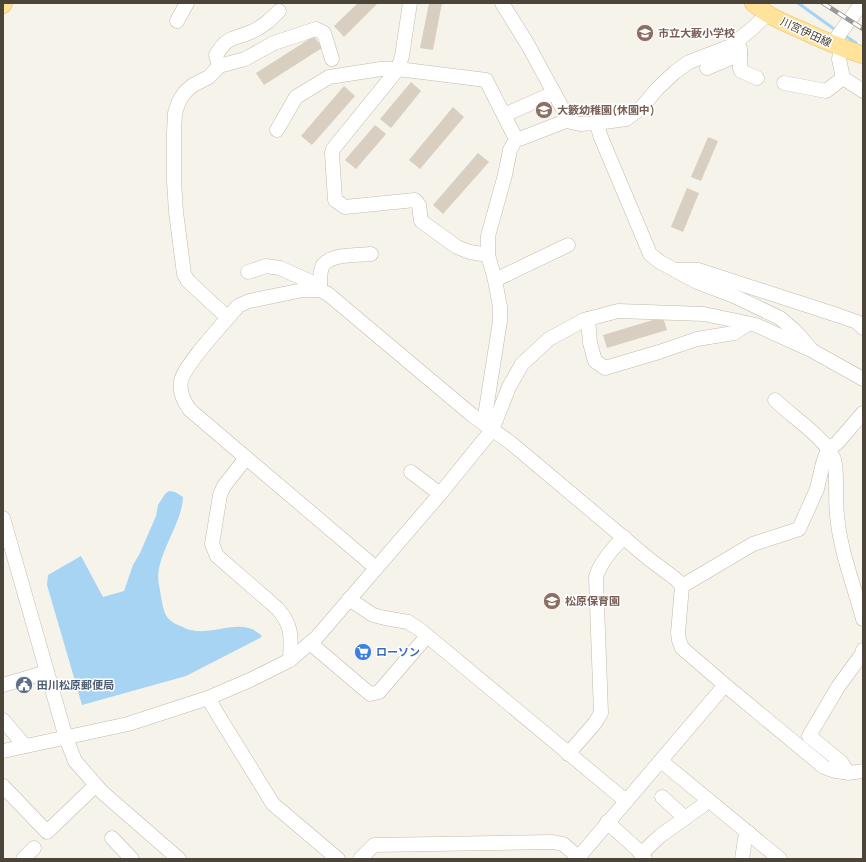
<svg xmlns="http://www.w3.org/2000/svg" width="866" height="862" font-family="Manrope,'Noto Sans JP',sans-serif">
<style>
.water{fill:#a7d4f3}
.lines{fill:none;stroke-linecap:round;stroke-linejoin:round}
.stream{stroke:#a7d4f3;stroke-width:3}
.building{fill:#d8cfc0}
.minor-casing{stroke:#c2bbad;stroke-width:15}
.major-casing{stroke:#e8c267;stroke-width:18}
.minor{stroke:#fff;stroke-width:14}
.major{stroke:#ffe39b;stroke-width:17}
.rail-casing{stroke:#999;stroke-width:4.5}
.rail{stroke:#fff;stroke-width:3;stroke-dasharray:9;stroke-linecap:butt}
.labels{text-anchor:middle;stroke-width:3;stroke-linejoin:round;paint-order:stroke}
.street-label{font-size:11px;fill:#4b4438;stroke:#fff}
.education-label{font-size:11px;font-weight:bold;fill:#785e54;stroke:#fff;text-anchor:start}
.shop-label{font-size:11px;font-weight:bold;fill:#366cbe;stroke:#fff;text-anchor:start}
.service-label{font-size:11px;font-weight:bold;fill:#4e5e75;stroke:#fff;text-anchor:start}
</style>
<rect width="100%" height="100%" fill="#f6f3eb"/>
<!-- water -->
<path class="water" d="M169,491L175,492L183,497C182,526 153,558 159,585C161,594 162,609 167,617C171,622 177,625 183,627C185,628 188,630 191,630C215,636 242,616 262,636L260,638L186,676L82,705L47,585L48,575L81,556L103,597L124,591L133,565L140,553L156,516L158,505L165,494Z"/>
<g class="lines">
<!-- stream -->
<g class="stream">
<polyline points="798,3 837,31"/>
<polyline points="844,35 856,43"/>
</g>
</g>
<!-- building -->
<g class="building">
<polygon points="358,3 376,3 377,4 344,37 334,26"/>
<polygon points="429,3 442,3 433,50 420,48"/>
<polygon points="314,36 322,48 264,85 256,73"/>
<polygon points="411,82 421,91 391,128 380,119"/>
<polygon points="344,86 355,96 312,145 301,136"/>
<polygon points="453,107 464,117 420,169 409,160"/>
<polygon points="375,125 386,134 356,169 345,160"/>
<polygon points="708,137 718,141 701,181 691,177"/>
<polygon points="478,153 489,162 443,214 433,205"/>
<polygon points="687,188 699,193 683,232 671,227"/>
<polygon points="663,317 667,330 607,348 603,335"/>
</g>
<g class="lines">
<defs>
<g id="minor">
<polyline points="410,3 402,56 398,69 333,149 332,153 335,200 345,207 415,200 419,205 421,221 457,247 470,252 488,255"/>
<polyline points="502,3 528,45 565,113 566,121"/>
<polyline points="177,21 187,3"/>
<polyline points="737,41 740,49 740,68 741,71 757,78"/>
<polyline points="832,44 862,3"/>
<polyline points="841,48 839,59 843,78 863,91"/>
<path d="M219,66L216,55C229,35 232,40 251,32C263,27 271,19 279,11"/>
<polyline points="707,68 740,54"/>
<polyline points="784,83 826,91 843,78"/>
<polyline points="504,115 554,93"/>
<polyline points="597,123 600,135 650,254 660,262 697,282 734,296 780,318 795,331 810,348"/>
<polyline points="277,130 296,97 329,77 381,69 398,69 486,80 516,139"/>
<polyline points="516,139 522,138 566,121 580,124 597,123 626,119 641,108 657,89 675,72 689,62 731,46 754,27 767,14"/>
<polyline points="677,270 698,270 837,315 857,322 863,328"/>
<polyline points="248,272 266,266 280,268 320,286"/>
<polyline points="495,280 568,245"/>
<path d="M320,290C320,283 319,272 323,265C332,254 357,255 371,254"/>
<polyline points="228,318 188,281 184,274 176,212 174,181 174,132 175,113 179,101 185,92 193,85 209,77 219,66 245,59 274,43 316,29 324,33 332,59"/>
<polyline points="588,319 590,343 595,361 605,368 659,352 697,339 734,333 748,324"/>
<path d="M775,400C791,416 824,437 833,457C838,467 835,503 837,515C840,551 854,585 863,619"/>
<polyline points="492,430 485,416 500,321 500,307 495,280 488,255 488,236 505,175 510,150 516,139"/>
<path d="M246,458L224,486L220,495L212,544L217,556L278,609C293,627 291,637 290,660"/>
<polyline points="411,472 440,494"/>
<polyline points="3,518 66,738 75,761 102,792 179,859"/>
<path d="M376,568L190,410C184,402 179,392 181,381C184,365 225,322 238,306L249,301L303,290H320L328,294L472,415L511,443L649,559L677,580L682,586L678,633L679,640L682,648L725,685L824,767C837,773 849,774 863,771"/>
<polyline points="682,586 753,544 799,529 817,489 823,463 828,449 837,443 863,413"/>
<polyline points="349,599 373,615 385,618 408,622 419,629 626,801"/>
<polyline points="310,643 370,694 379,692 427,636"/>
<polyline points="3,685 47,672"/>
<polyline points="208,698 218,715 273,804 338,859"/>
<polyline points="3,720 25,746"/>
<polyline points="3,751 128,724 208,698 250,680 290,660 317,637 440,494 492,430 509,387 522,364 549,339 584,320 618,311 704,314 756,325 811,350 863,379"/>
<path d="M568,754L595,723L601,713L596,577C600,562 613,548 624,537"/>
<polyline points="661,761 780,859"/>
<polyline points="848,773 841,762 809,736 838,687 862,654 863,650"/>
<polyline points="3,786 47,832 96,785"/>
<polyline points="662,797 685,818"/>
<polyline points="607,822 637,849 645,859"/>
<polyline points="112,838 132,859"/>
<polyline points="641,854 660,836 702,806 707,799"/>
<polyline points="23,859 34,848"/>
<polyline points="360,859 374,845 553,842 563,844 578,857"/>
<polyline points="577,859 725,685"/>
<polyline points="742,859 745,839 749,833"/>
</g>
<g id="major">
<path d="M753,3C766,15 783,22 799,29C820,39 841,48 863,55"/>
<polyline points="3,5 4,3"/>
</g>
</defs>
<!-- minor casing -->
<use href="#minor" class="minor-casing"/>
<!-- major casing -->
<use href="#major" class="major-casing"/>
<!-- minor -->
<use href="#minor" class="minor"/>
<!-- major -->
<use href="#major" class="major"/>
<defs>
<polyline id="rail" points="823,3 863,29"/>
</defs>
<!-- rail casing -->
<use href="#rail" class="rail-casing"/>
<!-- rail -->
<use href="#rail" class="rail"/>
</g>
<!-- icons -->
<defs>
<symbol id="school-disc" viewBox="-11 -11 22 22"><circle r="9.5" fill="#8d6e63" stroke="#fff"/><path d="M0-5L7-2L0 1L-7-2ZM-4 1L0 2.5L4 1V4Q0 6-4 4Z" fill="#fff"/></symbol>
<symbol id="supermarket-disc" viewBox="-11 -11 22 22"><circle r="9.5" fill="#3f7fe0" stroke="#fff"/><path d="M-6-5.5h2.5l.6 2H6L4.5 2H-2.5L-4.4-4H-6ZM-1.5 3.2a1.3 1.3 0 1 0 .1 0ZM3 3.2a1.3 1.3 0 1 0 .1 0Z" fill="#fff"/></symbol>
<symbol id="civic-disc" viewBox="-11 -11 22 22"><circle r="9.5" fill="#5c6f8a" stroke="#fff"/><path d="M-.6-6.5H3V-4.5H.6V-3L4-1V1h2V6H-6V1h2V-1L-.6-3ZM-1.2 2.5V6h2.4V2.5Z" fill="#fff"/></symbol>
</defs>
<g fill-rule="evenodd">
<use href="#school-disc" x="635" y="23" width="20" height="20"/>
<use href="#school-disc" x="534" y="100" width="20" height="20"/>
<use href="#school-disc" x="542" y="591" width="20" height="20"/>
<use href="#supermarket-disc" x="353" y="642" width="20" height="20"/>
<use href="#civic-disc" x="14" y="675" width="20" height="20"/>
</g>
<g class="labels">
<!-- street labels -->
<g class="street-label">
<text transform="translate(806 32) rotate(25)" y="4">川宮伊田線</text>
</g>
<!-- education labels -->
<g class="education-label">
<text x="658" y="37">市立大藪小学校</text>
<text x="557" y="114">大籔幼稚園(休園中)</text>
<text x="565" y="605">松原保育園</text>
</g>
<!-- shop labels -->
<g class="shop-label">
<text x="376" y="656">ローソン</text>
</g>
<!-- service labels -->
<g class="service-label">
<text x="37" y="689">田川松原郵便局</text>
</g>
</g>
<!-- border -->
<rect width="866" height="862" fill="none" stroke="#4b4438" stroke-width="8"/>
</svg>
